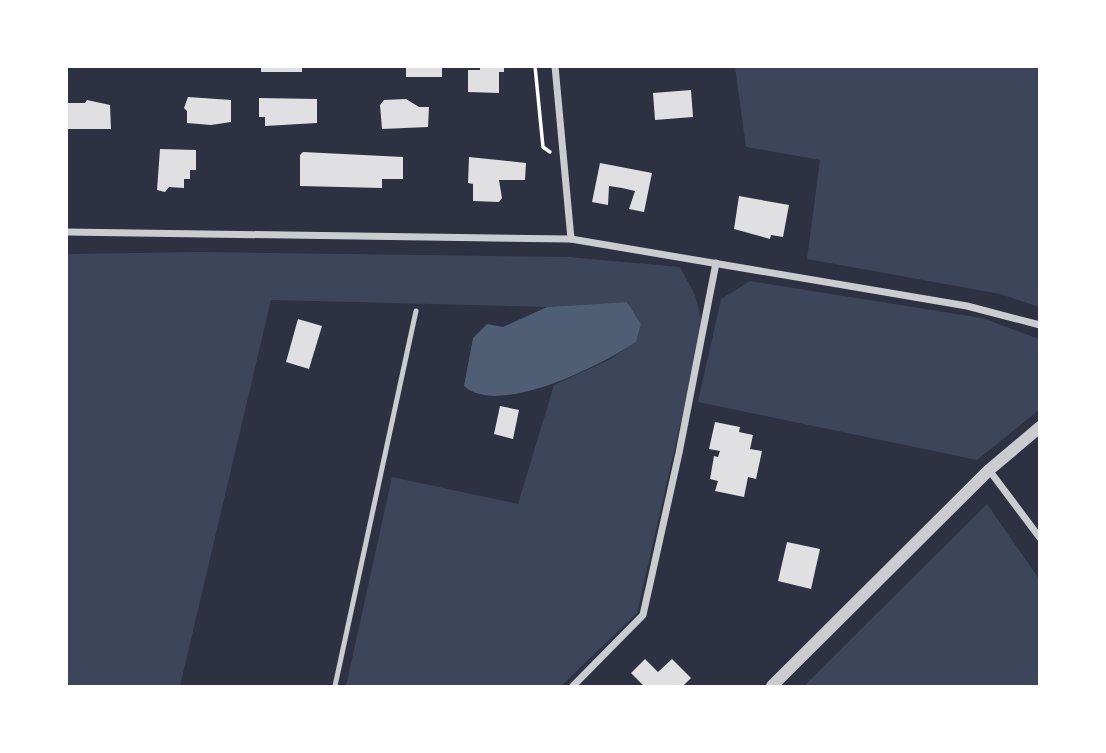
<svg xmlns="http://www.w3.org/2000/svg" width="1106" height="753" font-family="'Nunito Sans',sans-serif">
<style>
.green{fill:#3c4559}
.water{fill:#4f5d75}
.building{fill:#e0e0e3}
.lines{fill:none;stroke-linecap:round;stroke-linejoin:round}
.path{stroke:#fff;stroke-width:3.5}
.service{stroke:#caccd0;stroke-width:5}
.minor{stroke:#caccd0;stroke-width:7}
.tertiary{stroke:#caccd0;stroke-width:12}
</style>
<rect width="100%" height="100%" fill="#2d3142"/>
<!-- green -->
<g class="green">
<polygon points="735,67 1039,67 1039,307 1000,294 807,259 820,160 746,147"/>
<polygon points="200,252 569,257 680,267 695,295 703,325 637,613 561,686 346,686 392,477 518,504 554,385 609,360 636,342 641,324 627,302 547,307 271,300 180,686 67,686 66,254"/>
<polygon points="750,281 982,318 1039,339 1039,410 977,460 698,402 721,299"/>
<polygon points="987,504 1039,579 1039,686 804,686"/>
</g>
<!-- water -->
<path class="water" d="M627,302L641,324L636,342C603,364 499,418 464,386L473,338L487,324L503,327L547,307Z"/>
<!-- building -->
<g class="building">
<rect x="261" y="66" width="41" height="6"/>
<rect x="406" y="66" width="36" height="11"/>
<polygon points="480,66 504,66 504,72 499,72 499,93 468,92 468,70 480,70"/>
<polygon points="691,90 693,117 655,120 653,93"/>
<polygon points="188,97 231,100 231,122 211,125 187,123 187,111 184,108"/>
<polygon points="259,98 317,99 317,123 265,126 265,117 259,117"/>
<polygon points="406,99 419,107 429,107 428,127 382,129 380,105 384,100"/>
<polygon points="87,100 110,105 111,129 66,129 66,103 85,103"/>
<polygon points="160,149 196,150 196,170 190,170 190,179 184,179 184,188 169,187 165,192 157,190"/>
<polygon points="303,152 403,157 403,179 382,179 382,188 300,186 300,155"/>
<polygon points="469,157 526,163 525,180 499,180 502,198 499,202 473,201 473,184 468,183"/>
<polygon points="600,163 652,173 644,212 629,209 635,191 622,188 609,186 608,205 592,202"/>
<polygon points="739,196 789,205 783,237 771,235 770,239 734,229"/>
<polygon points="298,319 322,326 309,369 286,362"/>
<polygon points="500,406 519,410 513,439 494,434"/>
<polygon points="715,422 740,427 739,432 753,435 750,449 762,451 756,479 748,477 744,497 715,491 718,481 710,479 714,456 718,457 720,451 709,449"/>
<polygon points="787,542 820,549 811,589 778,581"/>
<polygon points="645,659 658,672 672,659 691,678 683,686 644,686 631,673"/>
</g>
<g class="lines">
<!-- path -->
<polyline class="path" points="535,66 543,147 550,152"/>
<!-- service -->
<polyline class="service" points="335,686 416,311"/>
<!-- minor -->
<g class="minor">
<polyline points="555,66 571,239"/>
<polyline points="66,232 571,239 967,306 1040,325"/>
<polyline points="989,470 1040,538"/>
<polyline points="573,686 643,615 679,453 716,263"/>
</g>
<!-- tertiary -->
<polyline class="tertiary" points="772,686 989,470 1040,427"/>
</g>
<!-- border -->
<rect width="1106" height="753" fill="none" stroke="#ffffff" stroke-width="136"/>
</svg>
